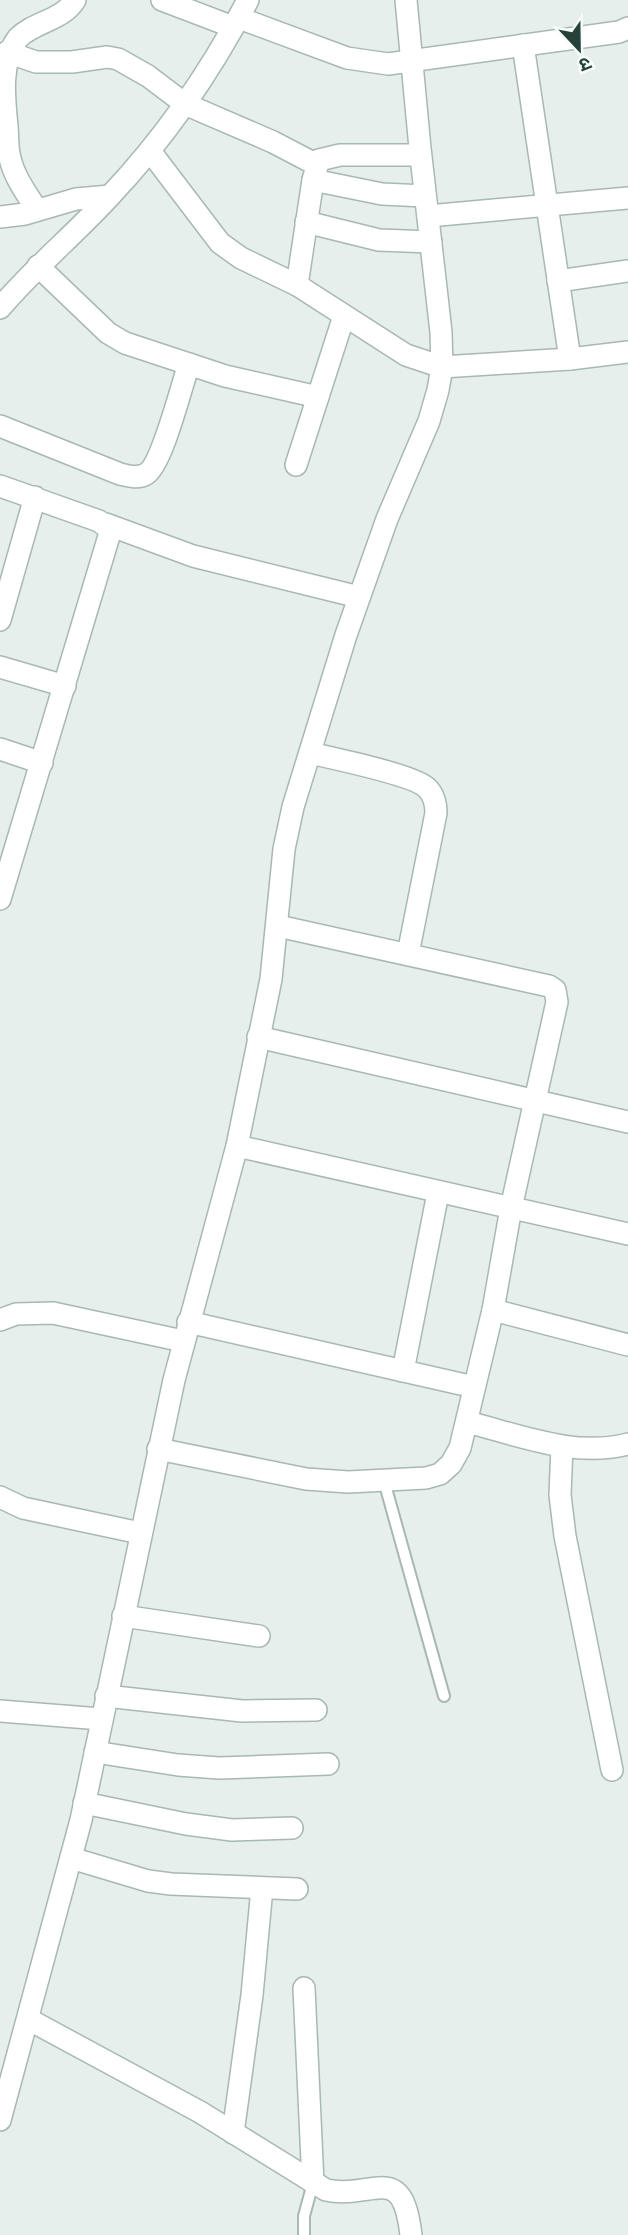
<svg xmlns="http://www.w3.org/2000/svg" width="628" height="2235" font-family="'Sofia Sans Condensed','Noto Sans Devanagari',sans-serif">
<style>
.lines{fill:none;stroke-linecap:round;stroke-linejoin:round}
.service-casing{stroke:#a8b8b2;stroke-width:14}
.minor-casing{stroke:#a8b8b2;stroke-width:24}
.service{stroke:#fff;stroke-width:10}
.minor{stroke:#fff;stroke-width:21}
</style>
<rect width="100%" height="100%" fill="#e6efeb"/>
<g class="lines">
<defs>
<g id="service">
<polyline points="384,1481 444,1696"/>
<polyline points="304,2235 304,2216 313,2183"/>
</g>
<g id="minor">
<polyline points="162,0 233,27"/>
<polyline points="239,18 347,58 388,64 619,32 628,28"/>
<polyline points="523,45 570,359"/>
<polyline points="7,52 36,62 72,62 107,57 118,59 148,76 185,104 273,142 317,165"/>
<polyline points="150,151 220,243 241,258 297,285 406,355 442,367 570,359 628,352"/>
<polyline points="313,180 382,194 425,196"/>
<path d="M37,210C27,194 14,177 10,158C7,148 8,136 7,126C4,97 0,61 18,38C35,21 62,21 75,0"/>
<polyline points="428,216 628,198"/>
<polyline points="0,217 25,214 76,199 110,196"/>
<polyline points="306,222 379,240 431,242"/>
<polyline points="38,266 108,333 125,343 225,376 318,397"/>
<polyline points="558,281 628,271"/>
<polyline points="297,285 313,180 319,160 340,155 420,155"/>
<path d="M0,308C34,268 74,235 109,197C164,139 211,71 248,0"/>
<path d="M0,426L120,474C128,476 138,479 146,474C162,465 182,384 189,364"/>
<polyline points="296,465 344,316"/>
<polyline points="0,486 99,521 109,529 109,536 0,899"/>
<polyline points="106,524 193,556 359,597"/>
<polyline points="0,620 35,497"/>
<polyline points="0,667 65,686"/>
<polyline points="0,749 42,763"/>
<path d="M310,753C332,758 414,775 427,788C434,795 436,803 436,813L408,954"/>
<polyline points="258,1037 628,1122"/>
<polyline points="237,1146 628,1234"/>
<polyline points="493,1310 628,1345"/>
<polyline points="0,1320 16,1314 53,1313 183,1341"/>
<polyline points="188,1322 474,1387"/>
<polyline points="403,1371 438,1193"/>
<path d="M467,1422C519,1435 575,1458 628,1444"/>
<polyline points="562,1446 560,1495 565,1536 612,1770"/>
<polyline points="158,1449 306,1479 348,1482 426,1478 440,1474 451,1464 460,1448 493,1310 511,1208 557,1002 555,990 549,986 278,926"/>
<polyline points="0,1497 23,1508 140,1533"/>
<polyline points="123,1616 259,1636"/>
<polyline points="106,1696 242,1711 316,1710"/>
<polyline points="0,1711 101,1719"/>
<polyline points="95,1752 178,1765 219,1768 328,1764"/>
<polyline points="84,1803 186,1824 232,1830 292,1828"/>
<polyline points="71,1858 148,1881 171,1884 297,1889"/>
<polyline points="304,1988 313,2183"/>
<path d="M28,2019L200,2112L326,2190C374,2200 402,2159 411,2235"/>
<polyline points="0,2120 81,1820 174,1380 237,1146 271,979 284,849 293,807 346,635 387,519 429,421 438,390 442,367 441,332 420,148 406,0"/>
<polyline points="233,2133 252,1995 262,1888"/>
</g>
</defs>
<!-- service casing -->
<use href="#service" class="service-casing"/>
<!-- minor casing -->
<use href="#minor" class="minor-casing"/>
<!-- service -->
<use href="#service" class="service"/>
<!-- minor -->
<use href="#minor" class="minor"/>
</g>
<!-- north arrow -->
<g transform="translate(579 49) rotate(158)" stroke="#f7fbf9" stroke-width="5" paint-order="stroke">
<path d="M0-5L12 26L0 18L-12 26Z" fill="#24423a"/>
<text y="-10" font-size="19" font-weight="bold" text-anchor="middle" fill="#24423a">उ</text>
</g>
</svg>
